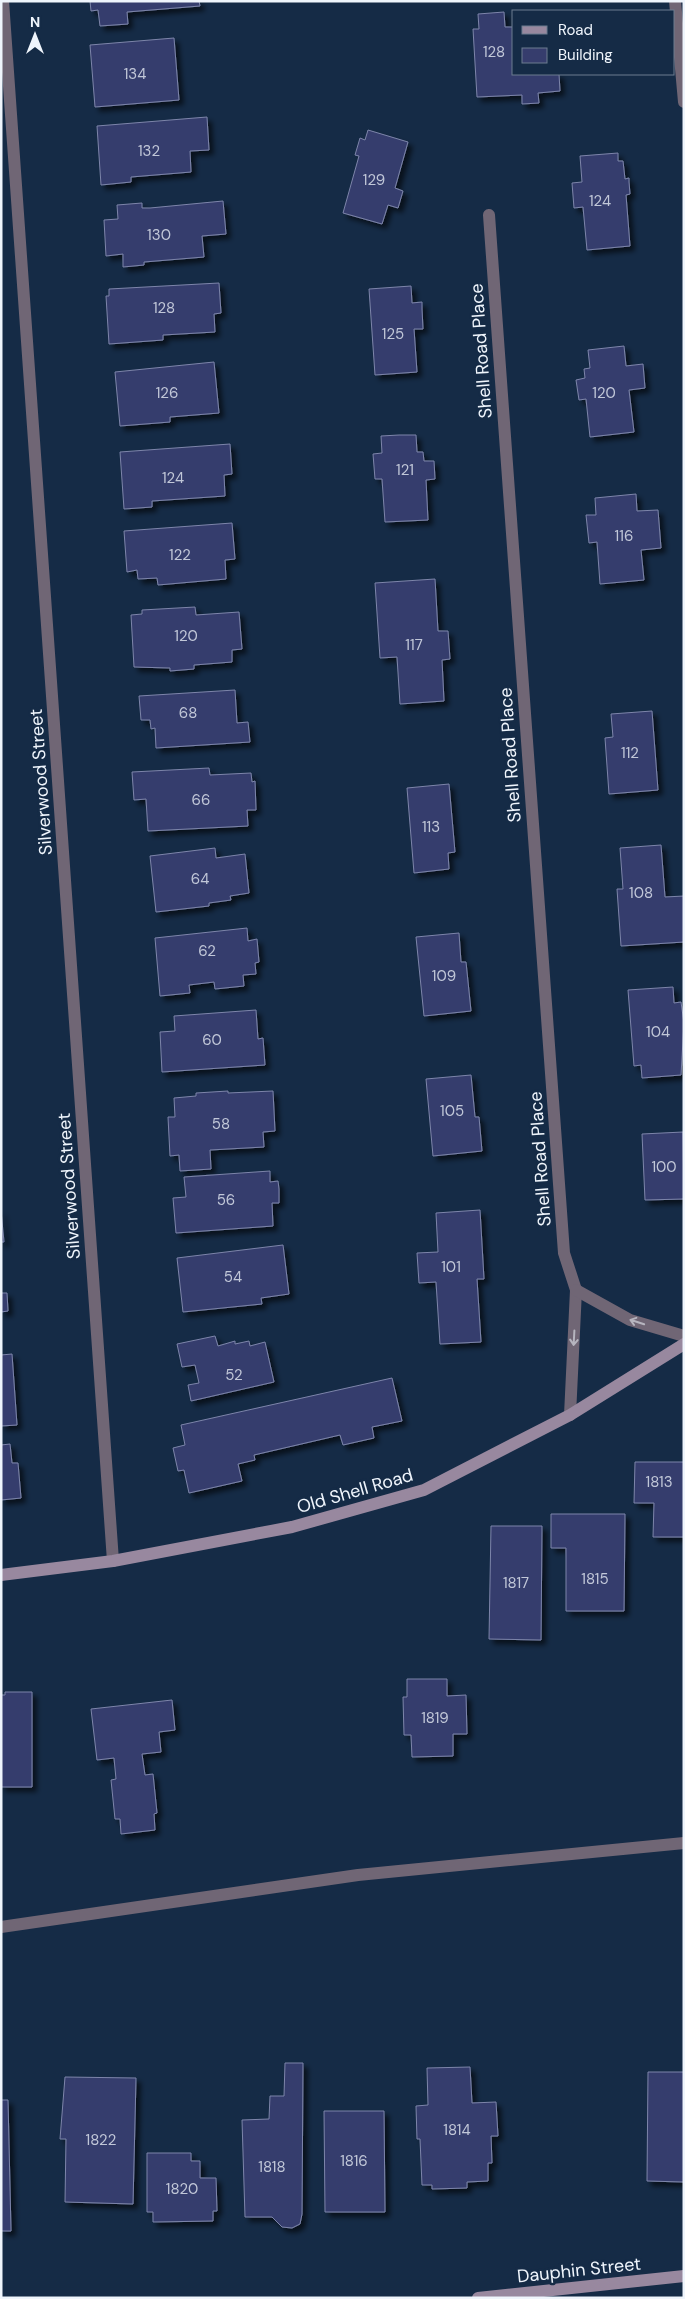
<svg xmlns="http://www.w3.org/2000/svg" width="685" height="2299" font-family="'DM Sans',sans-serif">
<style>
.building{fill:#363d6d;stroke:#7d85aa;filter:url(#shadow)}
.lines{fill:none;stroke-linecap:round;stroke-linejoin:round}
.lane{stroke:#706675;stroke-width:12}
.street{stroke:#706675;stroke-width:12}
.secondary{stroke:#98889f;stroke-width:12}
.oneway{stroke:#b6b5bf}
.labels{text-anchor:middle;stroke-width:5;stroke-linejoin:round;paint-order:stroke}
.number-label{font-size:15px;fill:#c1c7d8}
.street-label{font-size:18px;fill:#eff5fc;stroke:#152b46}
</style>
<defs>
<filter id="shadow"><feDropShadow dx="4.5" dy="4.5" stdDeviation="2.5" flood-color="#0009"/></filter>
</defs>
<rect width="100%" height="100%" fill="#152b46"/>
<!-- building -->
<g class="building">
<polygon points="90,1 199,1 200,6 127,12 128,24 100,26 98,10 91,11"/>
<polygon points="504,12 505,27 514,27 514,74 559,74 560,91 538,93 539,103 522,104 522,95 477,97 473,29 479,29 478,14"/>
<polygon points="174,38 179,100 95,107 90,45"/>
<polygon points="207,117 209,150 190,151 191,172 131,177 131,182 101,185 97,126"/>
<polygon points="368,130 408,142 395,188 403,191 398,208 388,205 382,224 343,213 359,156 355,155 360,138 365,140"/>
<polygon points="618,153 618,161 623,161 625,179 629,178 629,182 630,194 626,195 630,246 587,250 583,207 574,208 572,183 582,182 580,156"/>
<polygon points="223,201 226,234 202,236 204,257 144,262 144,265 123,267 123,254 106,256 104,220 118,219 117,205 142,203 142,208 150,208"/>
<polygon points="219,283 221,313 214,314 215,332 163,335 163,340 109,344 106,296 109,296 109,289"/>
<polygon points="411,286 412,303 422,302 422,309 423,329 414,329 417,372 375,375 369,289"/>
<polygon points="624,346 626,366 643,364 645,388 629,390 634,432 590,437 586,399 579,400 576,380 585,378 584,369 590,368 588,350"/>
<polygon points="214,362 219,413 170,417 170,422 120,426 115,372"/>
<polygon points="399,435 416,435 417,452 423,452 424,461 434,461 435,479 426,480 428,520 385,522 382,479 375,479 373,454 382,453 381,436"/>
<polygon points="230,444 232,474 224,475 225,496 152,501 152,507 124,509 120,452"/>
<polygon points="636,494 637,511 658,510 661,548 641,550 644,580 600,584 597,542 589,543 586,515 596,515 595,498"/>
<polygon points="232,523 235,559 225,560 226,579 158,585 157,578 138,579 137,570 127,572 124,531"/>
<polygon points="435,579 438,631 448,631 450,659 442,660 444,701 400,704 397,657 380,658 375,583"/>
<polygon points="195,607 196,615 239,612 242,649 232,650 232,662 194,665 194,669 170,671 170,668 134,667 131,615 142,614 142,610"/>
<polygon points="235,690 237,723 248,722 250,742 156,748 155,728 151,729 150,720 141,720 139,696"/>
<polygon points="652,711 658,790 609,794 605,738 613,737 611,714"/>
<polygon points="209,768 210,775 251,773 252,782 255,781 256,810 247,810 248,826 148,831 146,799 134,800 132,772"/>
<polygon points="449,784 455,852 448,853 449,869 414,873 407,788"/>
<polygon points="661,845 665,897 684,896 684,942 621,946 617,889 623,889 620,848"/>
<polygon points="215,848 216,858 245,854 249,893 230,896 231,900 209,903 209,906 156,912 150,856"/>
<polygon points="247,928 248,941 257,939 259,962 255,963 256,974 243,975 244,986 215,989 214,982 189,985 190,993 160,996 155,938"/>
<polygon points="459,933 461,962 466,962 471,1011 424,1016 416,937"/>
<polygon points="673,987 674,1003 681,1002 684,1023 681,1075 642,1078 641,1065 634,1066 628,990"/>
<polygon points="256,1010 258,1039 263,1038 265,1065 162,1072 160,1032 175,1031 174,1016"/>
<polygon points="471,1075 475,1117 479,1117 482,1151 433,1156 426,1079"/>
<polygon points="228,1091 228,1093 273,1091 275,1131 263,1132 264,1147 210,1150 211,1169 180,1171 179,1155 170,1156 168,1117 175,1117 174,1098 196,1096 196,1093"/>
<polygon points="683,1132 684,1199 645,1200 642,1134"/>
<polygon points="270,1171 270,1182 278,1181 279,1189 279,1203 272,1203 273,1226 176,1233 173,1198 186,1197 184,1177"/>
<polygon points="480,1210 484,1279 477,1279 481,1342 440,1344 436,1282 419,1283 417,1253 438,1252 436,1213"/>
<polygon points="1,1211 4,1242 1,1242"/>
<polygon points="283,1245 289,1294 261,1298 262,1304 183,1312 177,1258"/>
<polygon points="1,1293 7,1293 8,1311 1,1312"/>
<polygon points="215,1336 218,1346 235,1341 235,1344 249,1341 250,1346 265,1342 274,1382 191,1401 188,1385 199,1383 195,1365 182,1367 177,1344"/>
<polygon points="12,1354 17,1425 1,1426 1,1355"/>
<polygon points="392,1378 402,1421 372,1427 374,1438 343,1445 340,1435 254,1455 255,1460 238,1464 242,1481 189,1493 184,1470 178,1471 173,1448 185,1445 181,1425"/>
<polygon points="10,1444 12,1463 18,1463 21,1498 1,1500 1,1445"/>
<polygon points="635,1462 684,1462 684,1537 653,1537 654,1503 634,1503"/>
<polygon points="551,1514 625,1514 624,1611 566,1611 566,1548 551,1548"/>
<polygon points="491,1526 542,1526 541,1640 489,1639"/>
<polygon points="407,1679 447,1679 447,1696 466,1695 467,1734 453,1734 453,1756 412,1757 411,1735 404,1735 403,1697 407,1697"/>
<polygon points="5,1692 32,1692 32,1787 1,1787 1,1695 5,1695"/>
<polygon points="172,1700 175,1730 159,1732 161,1752 142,1754 145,1775 153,1774 157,1813 154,1814 155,1830 121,1834 120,1819 115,1819 111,1780 116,1779 114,1758 97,1760 91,1709"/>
<polygon points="285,2063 303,2063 302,2214 300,2224 292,2228 282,2227 272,2217 245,2217 242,2120 269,2119 270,2096 284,2096"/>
<polygon points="470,2067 472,2103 496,2102 498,2136 491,2136 492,2163 488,2163 488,2181 467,2182 467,2188 432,2189 432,2185 422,2185 420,2139 417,2139 416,2106 428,2105 427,2068"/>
<polygon points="648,2072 684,2072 684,2182 647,2181"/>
<polygon points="65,2077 136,2078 133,2204 65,2202 66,2139 60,2139"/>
<polygon points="1,2100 8,2100 11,2231 1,2231"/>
<polygon points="324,2111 384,2111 385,2212 325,2212"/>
<polygon points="147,2153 191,2153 191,2161 200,2161 200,2178 216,2178 217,2211 213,2211 213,2221 153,2222 153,2212 147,2212"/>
</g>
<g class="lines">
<!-- lane -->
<g class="lane">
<polyline points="675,1 684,102"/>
<polyline points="1,1927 358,1875 684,1843"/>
</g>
<!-- street -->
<g class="street">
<polyline points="3,1 113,1561"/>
<polyline points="489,215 564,1253 576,1290 570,1415"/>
<polyline points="576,1290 630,1320 684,1336"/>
</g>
<!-- secondary -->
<g class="secondary">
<polyline points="1,1575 113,1561 292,1527 424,1490 570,1415 684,1344"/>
<polyline points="478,2298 684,2276"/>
</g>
</g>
<!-- one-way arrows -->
<defs><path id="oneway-shaft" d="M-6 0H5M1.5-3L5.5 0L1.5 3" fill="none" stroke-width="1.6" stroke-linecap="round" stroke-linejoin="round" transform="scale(1.25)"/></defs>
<g class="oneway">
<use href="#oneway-shaft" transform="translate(637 1322) rotate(-162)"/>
<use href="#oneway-shaft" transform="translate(574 1338) rotate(93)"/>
</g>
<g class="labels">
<!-- number labels -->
<g class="number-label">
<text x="494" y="57">128</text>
<text x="135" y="79">134</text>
<text x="149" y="156">132</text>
<text x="374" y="185">129</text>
<text x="600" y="206">124</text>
<text x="159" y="240">130</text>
<text x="164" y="313">128</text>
<text x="393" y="339">125</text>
<text x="167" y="398">126</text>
<text x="604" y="398">120</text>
<text x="405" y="475">121</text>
<text x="173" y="483">124</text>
<text x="624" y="541">116</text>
<text x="180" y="560">122</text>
<text x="186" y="641">120</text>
<text x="414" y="650">117</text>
<text x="188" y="718">68</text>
<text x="630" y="758">112</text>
<text x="201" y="805">66</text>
<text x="431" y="832">113</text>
<text x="200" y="884">64</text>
<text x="641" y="898">108</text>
<text x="207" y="956">62</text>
<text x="444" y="981">109</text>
<text x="658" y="1037">104</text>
<text x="212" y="1045">60</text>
<text x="452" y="1116">105</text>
<text x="221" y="1129">58</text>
<text x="664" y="1172">100</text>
<text x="226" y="1205">56</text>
<text x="451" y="1272">101</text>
<text x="233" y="1282">54</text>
<text x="234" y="1380">52</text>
<text x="659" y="1487">1813</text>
<text x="595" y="1584">1815</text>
<text x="516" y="1588">1817</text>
<text x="435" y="1723">1819</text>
<text x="457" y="2135">1814</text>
<text x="101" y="2145">1822</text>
<text x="354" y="2166">1816</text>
<text x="272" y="2172">1818</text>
<text x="182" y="2194">1820</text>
</g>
<!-- street labels -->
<g class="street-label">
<text transform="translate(481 351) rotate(-94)" y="6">Shell Road Place</text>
<text transform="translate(510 755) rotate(-94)" y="6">Shell Road Place</text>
<text transform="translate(41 782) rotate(-94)" y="6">Silverwood Street</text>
<text transform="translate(540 1159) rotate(-94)" y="6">Shell Road Place</text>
<text transform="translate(69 1186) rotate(-94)" y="6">Silverwood Street</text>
<text transform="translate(355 1491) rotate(-16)" y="6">Old Shell Road</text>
<text transform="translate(579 2270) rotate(-6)" y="6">Dauphin Street</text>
</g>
</g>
<!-- border -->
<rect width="685" height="2299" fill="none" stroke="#eff5fc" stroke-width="5"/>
<!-- legend -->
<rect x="512" y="10" width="162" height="65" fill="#152b46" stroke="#6c7c8f"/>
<rect x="522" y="26" width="25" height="8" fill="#98889f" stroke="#6c7c8f"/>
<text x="558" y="35" font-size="15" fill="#eff5fc">Road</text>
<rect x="522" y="48" width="25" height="15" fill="#363d6d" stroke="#6c7c8f"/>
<text x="558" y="60" font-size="15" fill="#eff5fc">Building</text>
<!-- north arrow -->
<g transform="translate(35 35)" stroke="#152b46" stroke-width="4" paint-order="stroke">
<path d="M0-4L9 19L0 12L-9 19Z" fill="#eff5fc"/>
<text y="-8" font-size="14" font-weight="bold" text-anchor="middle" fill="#eff5fc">N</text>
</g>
</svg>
